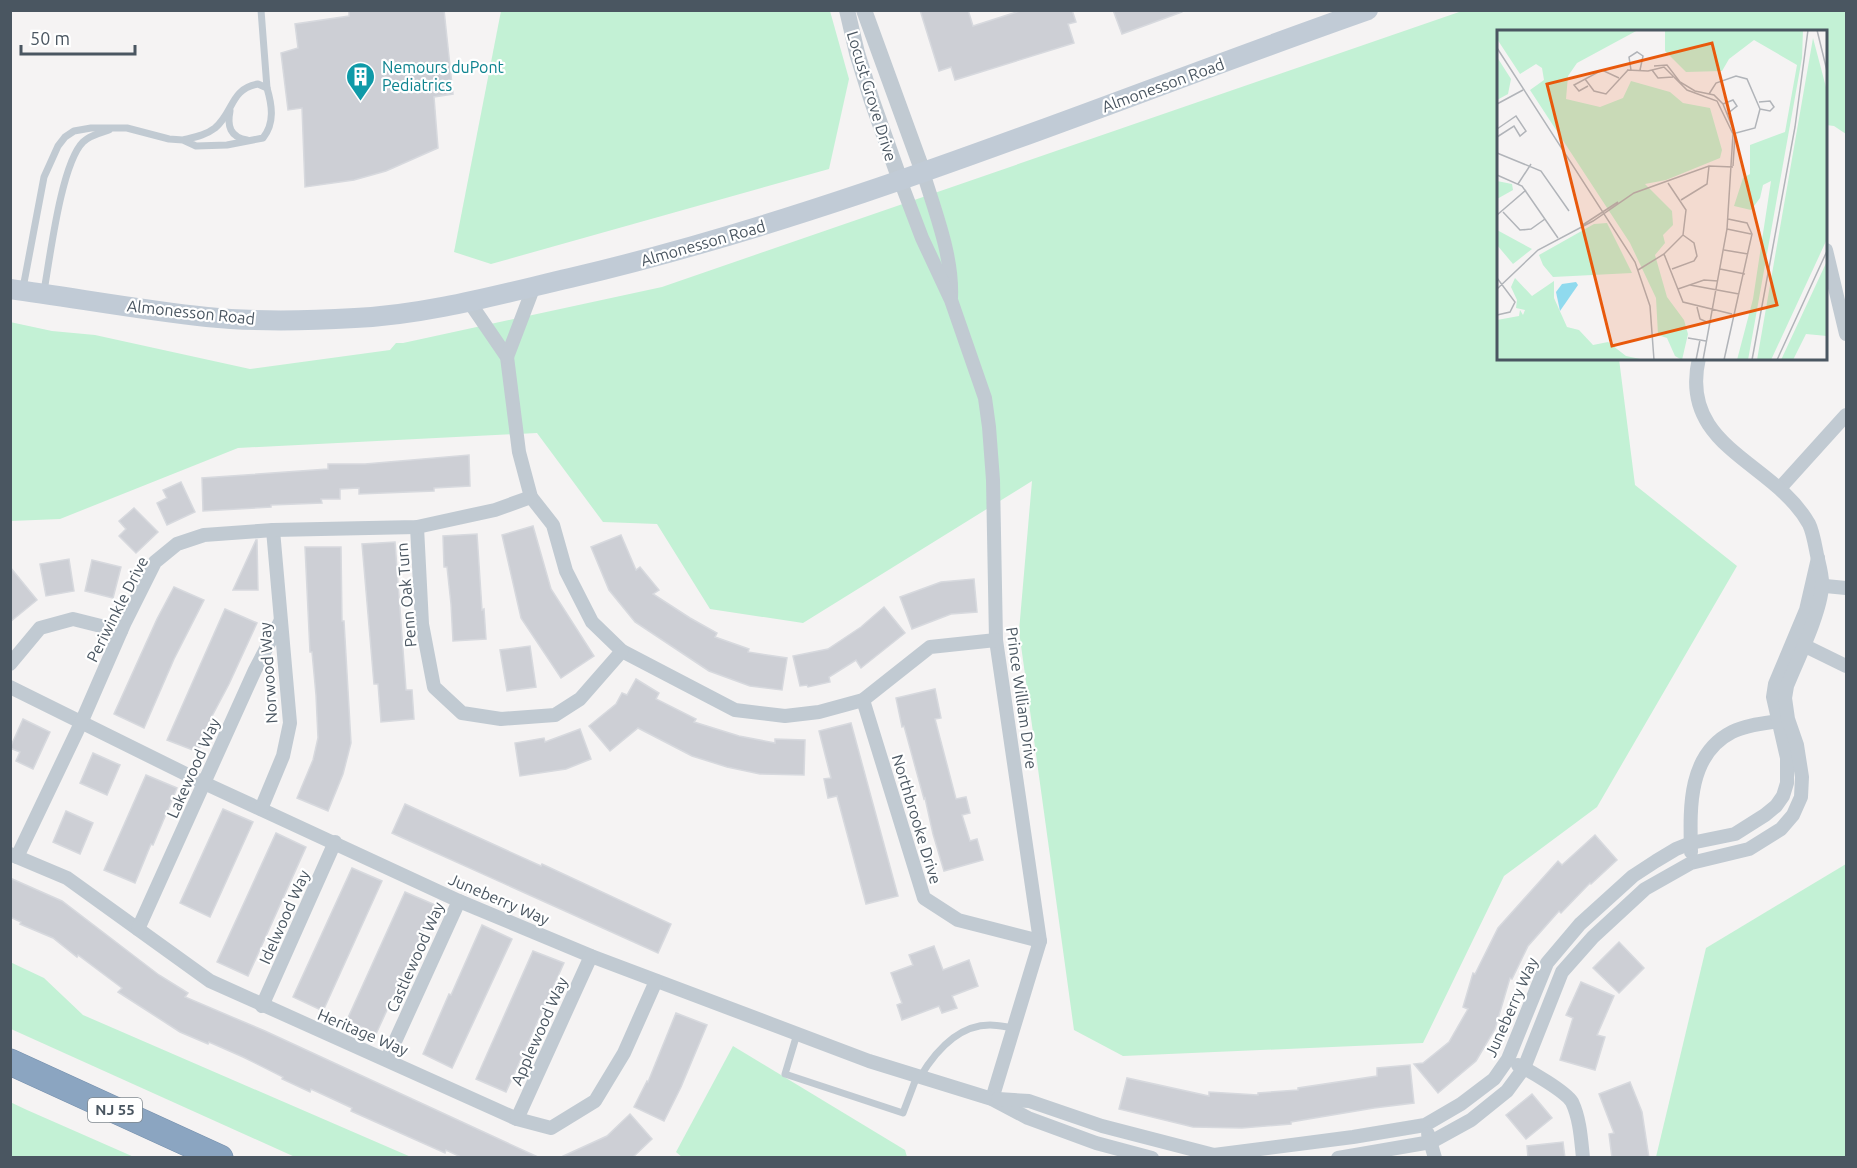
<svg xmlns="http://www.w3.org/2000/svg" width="1857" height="1168" font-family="Ubuntu,sans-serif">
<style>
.green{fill:#c3f1d5}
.building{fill:#cdcfd5;stroke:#d7d9de;stroke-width:1.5}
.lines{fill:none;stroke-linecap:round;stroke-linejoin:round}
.motorway-casing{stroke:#7690ad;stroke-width:27}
.service{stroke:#c1cad2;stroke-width:7}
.minor{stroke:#c1cad2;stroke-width:14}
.tertiary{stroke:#c1cad2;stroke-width:16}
.secondary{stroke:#c1cbd6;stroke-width:20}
.motorway{stroke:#8ba5c1;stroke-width:26}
.labels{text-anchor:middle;stroke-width:4.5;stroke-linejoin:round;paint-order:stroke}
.shield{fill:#fff;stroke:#808990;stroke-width:1.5}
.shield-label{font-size:15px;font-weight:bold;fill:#4a5661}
.culture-label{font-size:16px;fill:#0d838f;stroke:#fff;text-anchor:start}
.street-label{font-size:16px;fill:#4a5661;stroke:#fff}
.inset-road{fill:none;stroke:#b1b4b9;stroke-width:1.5}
.view{fill:#e8590c;fill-opacity:0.15;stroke:#e8590c;stroke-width:3}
.inset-edge{fill:none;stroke:#4a5661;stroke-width:3}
</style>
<rect width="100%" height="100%" fill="#f5f3f3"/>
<!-- green -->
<g class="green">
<polygon points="501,11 830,11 849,79 829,169 491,264 454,252"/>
<polygon points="1462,11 1846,11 1846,134 1834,126 1826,125 1826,32 1498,32 1498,358 1619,359 1635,485 1737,566 1597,807 1504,876 1423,1043 1123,1056 1074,1030 1019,631 1032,481 803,623 710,609 657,524 603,522 537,433 238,448 60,519 11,521 10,322 52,331 95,335 250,369 390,350 396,343 403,343 662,287"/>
<polygon points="1846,864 1846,1157 1656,1157 1706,948"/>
<polygon points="10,962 44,978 83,1015 411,1157 295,1157 11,1029"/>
<polygon points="733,1046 905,1150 907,1157 683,1158 676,1152"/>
<polygon points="10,1102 27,1110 134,1157 11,1157"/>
</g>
<!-- building -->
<g class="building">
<polygon points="349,10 444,10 453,94 434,97 438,148 386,171 354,180 305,187 302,108 288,110 281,53 298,48 295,24 349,16"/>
<polygon points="920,10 968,10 973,26 1023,10 1072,10 1076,22 1068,24 1074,43 955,80 951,67 939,71"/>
<polygon points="1113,10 1182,10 1182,12 1122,34"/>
<polygon points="469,455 470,486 434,488 434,491 359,494 359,488 340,489 340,499 321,499 322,503 271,505 271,507 203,511 202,478 328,469 328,464 365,464"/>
<polygon points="181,482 195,512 167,525 157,503 167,498 163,490"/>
<polygon points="134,508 158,532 136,553 119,536 126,529 119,521"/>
<polygon points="533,526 551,589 594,656 561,678 521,618 502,535"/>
<polygon points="477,534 482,610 484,609 486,639 453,641 451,604 447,567 444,567 443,536"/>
<polygon points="621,535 636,570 640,567 659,590 653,594 690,618 717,633 715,637 749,649 748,652 787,658 782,690 750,686 709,671 635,622 609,590 591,547"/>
<polygon points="256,540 257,540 258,590 233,590"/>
<polygon points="395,542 406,690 412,690 414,719 381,722 378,684 374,684 362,544"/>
<polygon points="305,547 341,547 342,621 344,621 351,743 343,774 328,811 297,798 313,760 318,738 316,695 312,652 310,652"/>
<polygon points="69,559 74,591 46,596 40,564"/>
<polygon points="92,560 121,567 113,598 85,591"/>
<polygon points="10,567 37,600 10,622"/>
<polygon points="974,579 977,612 951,614 912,629 900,597 941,582"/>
<polygon points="174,587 204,600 174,659 144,728 114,714 157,619"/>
<polygon points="884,607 905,633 861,668 856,660 829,677 830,682 808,687 807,685 800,686 793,656 828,649 861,627"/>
<polygon points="225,609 257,623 229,684 211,718 198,752 167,740"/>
<polygon points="530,646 536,687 507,691 500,650"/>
<polygon points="636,679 659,693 656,699 696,719 694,722 739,736 775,743 775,739 805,740 804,775 760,774 727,767 692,756 638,728 610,751 589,726 616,704 622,693 627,695"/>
<polygon points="935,689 941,718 935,719 956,799 966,797 970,813 962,815 970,841 977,839 983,860 944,871 933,834 925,798 924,799 904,726 902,727 896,698"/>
<polygon points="23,719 50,732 33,769 16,761 20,752 10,748"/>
<polygon points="851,723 898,896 866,904 837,796 828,798 824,779 831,778 819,731"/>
<polygon points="580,729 591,759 566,769 520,776 515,743 544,738 545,742"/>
<polygon points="93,753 120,765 107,795 80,783"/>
<polygon points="146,775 177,788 153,845 151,844 135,883 104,870"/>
<polygon points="405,804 541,866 542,864 671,924 658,953 392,833"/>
<polygon points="223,809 253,822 210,917 180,903"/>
<polygon points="66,811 93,823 80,854 53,842"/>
<polygon points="276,833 306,847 248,976 217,962"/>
<polygon points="1595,835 1617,860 1591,884 1590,883 1561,913 1559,911 1528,946 1512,979 1510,978 1495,1029 1476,1061 1438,1093 1414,1064 1423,1063 1449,1042 1468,1009 1463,1007 1473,973 1475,974 1498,928 1558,861 1562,865"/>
<polygon points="352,868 382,881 323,1011 293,997"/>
<polygon points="10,878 62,901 159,975 188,993 185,997 265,1031 540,1158 463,1158 446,1150 445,1153 351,1111 352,1108 311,1089 310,1092 282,1079 283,1077 243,1057 209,1042 208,1044 180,1032 118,992 122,988 78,955 77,957 53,938 20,924 21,922 10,917"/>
<polygon points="405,892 435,905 376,1034 347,1020"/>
<polygon points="482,925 512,939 452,1068 423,1054 449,994 451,995"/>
<polygon points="1619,942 1644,968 1619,993 1593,968"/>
<polygon points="934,946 943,970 969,960 978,986 952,996 957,1008 942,1013 939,1006 902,1020 897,1005 902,1003 891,973 913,965 909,955"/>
<polygon points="533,951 564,963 506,1092 476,1079"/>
<polygon points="1581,982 1614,996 1597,1035 1605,1037 1595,1070 1560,1060 1573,1018 1566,1015"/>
<polygon points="676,1013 707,1025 681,1087 664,1121 634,1107 647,1081 648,1082"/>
<polygon points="1410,1065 1414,1103 1374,1108 1291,1122 1291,1124 1242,1128 1193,1127 1119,1109 1127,1078 1209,1096 1209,1092 1258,1095 1258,1093 1298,1090 1298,1088 1377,1076 1377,1068"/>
<polygon points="1630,1082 1642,1112 1649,1158 1612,1158 1609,1134 1614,1133 1599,1094"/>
<polygon points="1532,1094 1552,1118 1526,1139 1506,1115"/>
<polygon points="630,1114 652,1139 632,1158 559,1158 607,1136"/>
<polygon points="1563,1142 1565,1158 1528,1158 1527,1146"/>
</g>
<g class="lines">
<defs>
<polyline id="motorway" points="10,1062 220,1158"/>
</defs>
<!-- motorway casing -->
<use href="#motorway" class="motorway-casing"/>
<!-- service -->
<g class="service">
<polyline points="261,10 267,88"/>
<path d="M230,111C227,126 230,137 247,140"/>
<path d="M23,288L44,177L58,146L65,137L74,131L91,128H127L169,139L183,140L196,146L227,145L263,138C275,123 272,105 267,88L258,84C230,89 234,112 215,128C206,135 195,137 183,140"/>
<path d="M44,291C50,258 61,164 83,142C90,135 100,133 109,130"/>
<polyline points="797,1034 785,1074 903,1113 917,1076"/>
<path d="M920,1077C935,1052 957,1025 990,1025C998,1025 1006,1027 1014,1028"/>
</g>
<!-- minor -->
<g class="minor">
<path d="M923,172C935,212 953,256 951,298"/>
<polyline points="900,180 922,238 951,300 985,398 989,427 993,480 996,640 1040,941 992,1099"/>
<polyline points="1826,250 1846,334"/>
<polyline points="468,300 507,357 519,452 531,497 553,525 566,571 592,622 622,651 735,710 785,716 819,712 863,700 930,647 996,640"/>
<polyline points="507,357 534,286"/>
<polyline points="1780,488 1846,415"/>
<polyline points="417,527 422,624 434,687 462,713 501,719 555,715 580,699 622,651"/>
<polyline points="1815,585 1846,588"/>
<polyline points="1797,642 1846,666"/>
<polyline points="10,664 40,628 73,619 121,631"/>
<polyline points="10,687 204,783 459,901 591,956 869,1061 992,1099 1028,1118 1096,1143 1152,1158"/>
<polyline points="863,700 924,898 958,920 1040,941"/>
<polyline points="261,809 283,756 290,723 273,530"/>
<path d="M1691,852C1690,810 1687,755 1732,732C1747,724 1769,723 1786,720"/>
<polyline points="10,854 67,878 210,981 517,1119 551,1128 595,1101 624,1053 656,981"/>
<polyline points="17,857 81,723 125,622 155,562 177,544 204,535 273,530 417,527 495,510 531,497"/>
<polyline points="138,929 255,670 280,622"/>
<polyline points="262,1006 335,842"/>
<polyline points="387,1059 459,901"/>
<path d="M1518,1065C1530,1071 1565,1091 1572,1102C1580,1119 1581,1139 1583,1158"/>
<polyline points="998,1099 1029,1101 1102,1126 1214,1155 1353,1137 1425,1125 1461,1104 1494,1079 1508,1059 1547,963 1580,924 1633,876 1656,861 1676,849 1691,843 1735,834 1765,815 1776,806 1783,796 1787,783 1787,758 1773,697 1775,684 1806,610 1818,558"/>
<polyline points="517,1119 591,956"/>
<polyline points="1428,1134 1435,1158"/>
<path d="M1338,1158L1431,1142L1471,1120L1507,1091L1524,1068L1562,972L1593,937L1645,889L1691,863L1749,849L1781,829L1793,815L1801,797L1802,777L1797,745L1788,719L1785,698L1787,686C1797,661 1821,612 1822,586C1823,577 1819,564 1817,555C1815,545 1813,532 1809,524C1774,461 1678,448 1699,358"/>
</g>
<!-- tertiary -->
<g class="tertiary">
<polyline points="847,10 857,53 872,101 900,180"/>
<polyline points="864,10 923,172"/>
</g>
<!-- secondary -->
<path class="secondary" d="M10,289C76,298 141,310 207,317C255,322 306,321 355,318C426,315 501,294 570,278C844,214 1103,103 1368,10"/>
<!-- motorway -->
<use href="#motorway" class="motorway"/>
</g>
<!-- icons -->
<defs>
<symbol id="building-pin" viewBox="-11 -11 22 30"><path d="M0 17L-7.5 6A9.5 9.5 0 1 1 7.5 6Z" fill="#0f9aa8" stroke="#fff"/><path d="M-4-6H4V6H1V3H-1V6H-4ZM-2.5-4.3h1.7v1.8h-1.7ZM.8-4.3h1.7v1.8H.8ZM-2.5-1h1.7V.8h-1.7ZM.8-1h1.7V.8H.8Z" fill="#fff"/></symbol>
</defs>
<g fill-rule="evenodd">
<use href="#building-pin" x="344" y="60" width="33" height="45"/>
</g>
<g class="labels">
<!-- shield labels -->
<rect class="shield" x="88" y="1098" width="54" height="24" rx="4.5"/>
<g class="shield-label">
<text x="115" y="1115">NJ 55</text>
</g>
<!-- culture labels -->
<g class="culture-label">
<text x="382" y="73">Nemours duPont<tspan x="382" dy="18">Pediatrics</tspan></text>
</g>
<!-- street labels -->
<g class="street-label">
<text transform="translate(1163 85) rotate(-20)" y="6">Almonesson Road</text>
<text transform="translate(872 96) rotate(73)" y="6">Locust Grove Drive</text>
<text transform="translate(703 243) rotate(-16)" y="6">Almonesson Road</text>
<text transform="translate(191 312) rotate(6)" y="6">Almonesson Road</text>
<text transform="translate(406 595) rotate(-95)" y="6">Penn Oak Turn</text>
<text transform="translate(117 609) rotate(-63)" y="6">Periwinkle Drive</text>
<text transform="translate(268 673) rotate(-94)" y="6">Norwood Way</text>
<text transform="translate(1022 698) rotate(82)" y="6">Prince William Drive</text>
<text transform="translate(193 768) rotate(-66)" y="6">Lakewood Way</text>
<text transform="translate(917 819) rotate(73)" y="6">Northbrooke Drive</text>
<text transform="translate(499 899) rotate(23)" y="6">Juneberry Way</text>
<text transform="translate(284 917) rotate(-66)" y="6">Idelwood Way</text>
<text transform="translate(415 957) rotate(-66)" y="6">Castlewood Way</text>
<text transform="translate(1511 1007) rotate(-66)" y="6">Juneberry Way</text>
<text transform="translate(539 1031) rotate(-66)" y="6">Applewood Way</text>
<text transform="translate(363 1032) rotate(23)" y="6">Heritage Way</text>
</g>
</g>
<!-- overview -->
<g transform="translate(1497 30)">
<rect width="330" height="330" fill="#f5f3f3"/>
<path d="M0,0H141L80,33L71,46L69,69L103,77L126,68L134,51L173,62L186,73L213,78L225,120L223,128L169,150L148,154L175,181L176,195L166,205L168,213L158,225L170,267L187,290L191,304L185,330L178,326L170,308L161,305L159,268L133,213L33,60L47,50L45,38L39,34L23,44L0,9ZM168,0H306L305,28L251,330H240L256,269L274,151L266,155L263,168L254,180L237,176L246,148L253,144V115L288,102L300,35L257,10L232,29L225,41L189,42L168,21ZM316,8L330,61V209L274,330H260ZM0,27L14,49L11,64L0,70ZM0,151L15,154L16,160L0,169ZM110,193L135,243L56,247L46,235L42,225L97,194ZM0,200L35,219L16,234L0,215ZM330,231V306L309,304L296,330H284ZM18,248L35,266L57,251V268L70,297L82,300L96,315L111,312L129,326L148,330H0V290L22,286L23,280L26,285L28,280L19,278L20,270L14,257Z" fill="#c3f1d5"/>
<path d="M79,252L81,255L63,281L59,262L65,254Z" fill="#90daee"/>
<path class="inset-road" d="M320,0L330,41M0,18L138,232L153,276L157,330M157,36L170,35L183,52L198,61L217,65L226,74L238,104L236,136M130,40L151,41L167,37L190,60L220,71L236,104L230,199L206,330M134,40L132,27L140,22L146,26L143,40M155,40L161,48L176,47M88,49L97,61L109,64L131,40M91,56L82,61L77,55L105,40L122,48M212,64L219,53L239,46L250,49L263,79L258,98L239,103M262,72L273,71L277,77L273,81L263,79M0,74L26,60M226,74L236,70L240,76L230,84M0,99L19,86L29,101L23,106L17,96L0,107M0,123L44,141L72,181M0,145L25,156L61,208M21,154L34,134M21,154L34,134M184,170L210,154L212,136M6,182L23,200L34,199L48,189M0,185L29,160M84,196L121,172M230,199L254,204M227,220L251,224M167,224L186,272L235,284M175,239L197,231L200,226L197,213L186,205M223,239L248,244M141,240L167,224L186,205L189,180L171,153M0,248L18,272L13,282L0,285M193,255L242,264M0,259L41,220L96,191L137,163L212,136L236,137M181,259L207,250L221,251M200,277L203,289L212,293M191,308L209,311M199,330L203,310M227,330L255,204L250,193L231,189M255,330L298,97L311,0M280,330L330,221"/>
<path class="view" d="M215,13L280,275L115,316L50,54Z"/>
<rect width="330" height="330" class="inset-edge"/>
</g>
<!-- border -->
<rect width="1857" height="1168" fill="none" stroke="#4a5661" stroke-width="24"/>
<!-- scale -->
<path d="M21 45v9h114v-9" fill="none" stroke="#4a5661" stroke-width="3"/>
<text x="30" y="45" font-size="18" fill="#4a5661" stroke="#ffffff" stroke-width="4.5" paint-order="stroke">50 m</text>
</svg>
